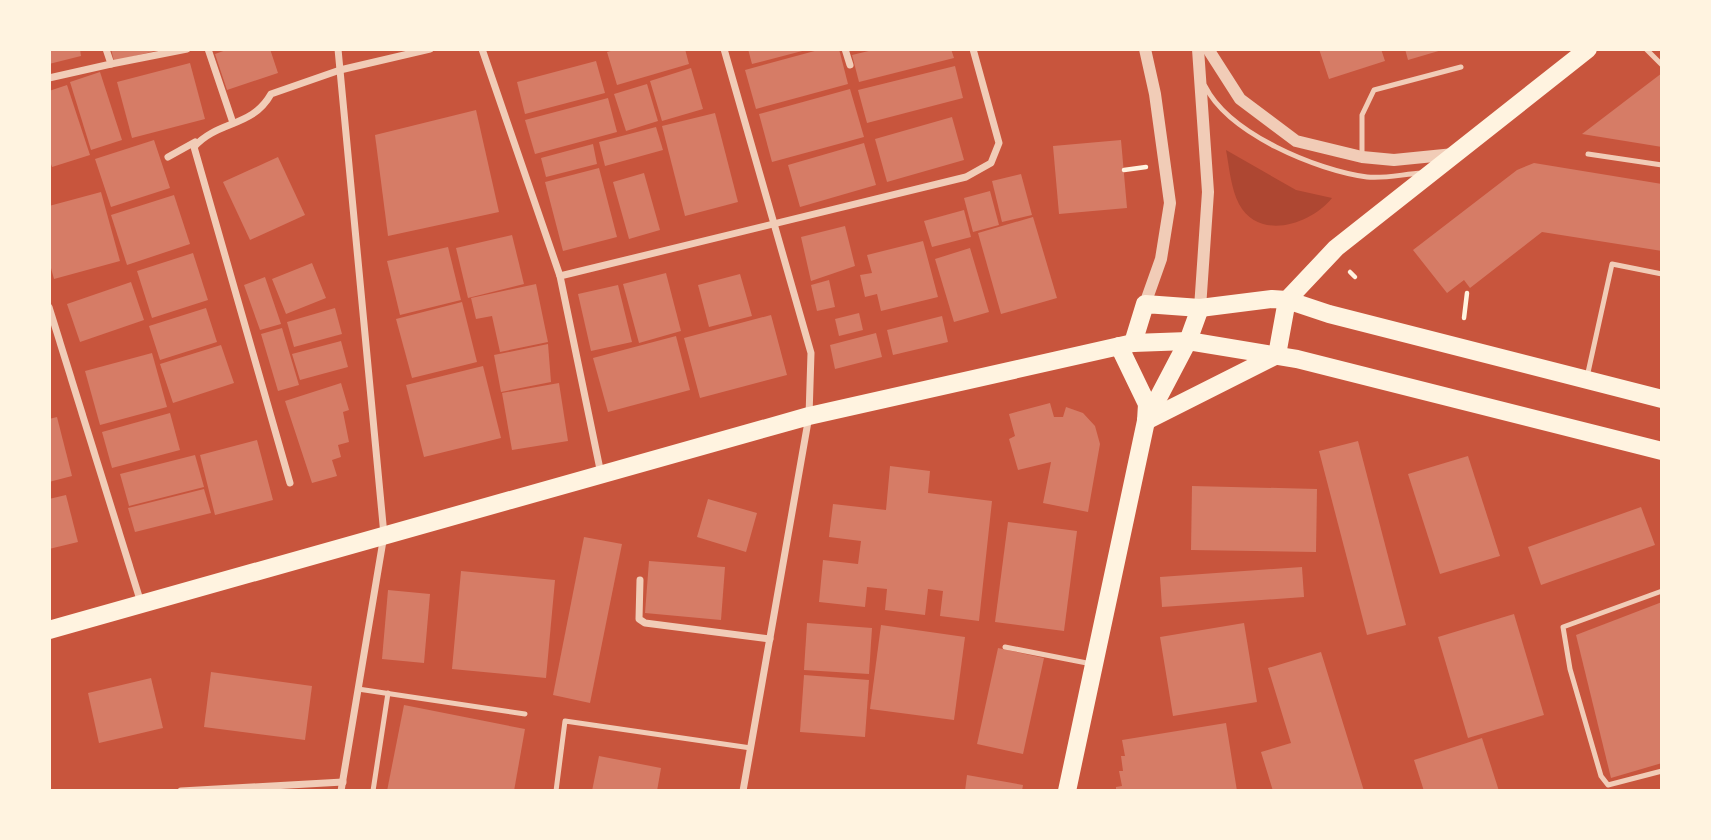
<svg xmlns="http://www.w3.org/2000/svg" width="1711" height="840" font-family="Merriweather,serif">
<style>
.green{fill:#ae4732}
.building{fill:#d67c66}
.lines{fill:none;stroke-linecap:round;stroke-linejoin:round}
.path{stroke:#fff3e0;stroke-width:4.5}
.service{stroke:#f1ccb7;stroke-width:5}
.minor{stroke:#f1ccb7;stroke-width:7}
.tertiary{stroke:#f1ccb7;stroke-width:12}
.primary{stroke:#fff3e0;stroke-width:18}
</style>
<rect width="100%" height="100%" fill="#c8553d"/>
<!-- green -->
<path class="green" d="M1226,150L1296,190L1332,198C1310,225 1259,241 1239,204C1231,189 1229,166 1226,150Z"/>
<!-- building -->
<g class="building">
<polygon points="49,49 80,49 81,56 49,64"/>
<polygon points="111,49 158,49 159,50 114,61"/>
<polygon points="229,49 270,49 278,73 227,90 215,54"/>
<polygon points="618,49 685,49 689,64 617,85 607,52"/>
<polygon points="748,49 806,49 806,50 752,64"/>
<polygon points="822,49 839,49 848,84 756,109 745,70"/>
<polygon points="877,49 951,49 954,58 859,82 852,55"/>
<polygon points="1319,49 1381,49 1385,61 1329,79"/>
<polygon points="1405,49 1442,49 1442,50 1408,60"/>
<polygon points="596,61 605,93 525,114 517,82"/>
<polygon points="190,63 205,119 132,138 117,82"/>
<polygon points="955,66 963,98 867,123 858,90"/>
<polygon points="691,68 703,109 662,121 650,81"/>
<polygon points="100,72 122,140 91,150 70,82"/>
<polygon points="1662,73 1662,147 1582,134"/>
<polygon points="647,84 658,121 626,131 614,94"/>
<polygon points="67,85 90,155 52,167 49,158 49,91"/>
<polygon points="850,89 864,137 772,162 759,114"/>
<polygon points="608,98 617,132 535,154 525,120"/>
<polygon points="476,110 499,212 388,236 375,135"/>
<polygon points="715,113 738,202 685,216 662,126"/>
<polygon points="952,117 964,160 887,182 875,139"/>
<polygon points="656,127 663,150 605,166 599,142"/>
<polygon points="154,140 170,188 111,207 95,159"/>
<polygon points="1121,140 1127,208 1059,214 1053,146"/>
<polygon points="864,143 876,185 800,207 788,165"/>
<polygon points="593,144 597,164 546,177 541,158"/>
<polygon points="278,157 305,215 250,240 223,182"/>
<polygon points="1534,163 1662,184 1662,251 1542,232 1470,288 1464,280 1447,293 1413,250 1517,170"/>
<polygon points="599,168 617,237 563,251 545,182"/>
<polygon points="644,173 660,230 629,239 613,182"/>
<polygon points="1021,174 1032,215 1002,222 992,181"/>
<polygon points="990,191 999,225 973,232 964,198"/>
<polygon points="101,192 120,261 54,279 49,261 49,206"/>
<polygon points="174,195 190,244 127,265 111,215"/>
<polygon points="964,210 971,237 932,247 924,221"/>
<polygon points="1033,217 1057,298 1001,314 978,233"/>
<polygon points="845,226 855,266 811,281 801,237"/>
<polygon points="512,235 524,284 468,298 456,248"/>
<polygon points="923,241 938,297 881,311 877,294 865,297 860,275 872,273 867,255"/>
<polygon points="448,247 461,300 400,315 387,261"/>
<polygon points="970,248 989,312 954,322 935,259"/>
<polygon points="193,253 208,300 152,318 137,271"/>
<polygon points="312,263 326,298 286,314 272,279"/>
<polygon points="666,273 681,331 639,343 623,284"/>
<polygon points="740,274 752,316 709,327 698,285"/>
<polygon points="265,277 281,324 260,330 244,285"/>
<polygon points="829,280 835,307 817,311 811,285"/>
<polygon points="131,282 144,320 80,342 67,304"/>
<polygon points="536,284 548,342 500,352 492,316 476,319 471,298"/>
<polygon points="618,285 632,342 591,351 578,294"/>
<polygon points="462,302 477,362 412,378 396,319"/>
<polygon points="206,308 217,342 160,360 149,326"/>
<polygon points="335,308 342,334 294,347 287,322"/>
<polygon points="859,313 863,330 839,336 835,319"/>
<polygon points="771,315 787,375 700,398 684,338"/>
<polygon points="942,316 948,342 893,355 887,330"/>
<polygon points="282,328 299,385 278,391 261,334"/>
<polygon points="876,333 882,357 835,369 830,345"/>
<polygon points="676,336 690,390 608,412 593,358"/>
<polygon points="341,341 348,367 300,380 292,354"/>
<polygon points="548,344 551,382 501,392 494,355"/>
<polygon points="221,345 234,383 173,403 160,364"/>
<polygon points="152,353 167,407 100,425 85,371"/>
<polygon points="483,366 501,438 424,457 406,385"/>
<polygon points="341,383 349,410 343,412 349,442 338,445 341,457 332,460 337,476 312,483 285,401"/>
<polygon points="559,383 568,441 512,450 502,393"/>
<polygon points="1050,403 1054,417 1063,417 1066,407 1083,413 1095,426 1100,444 1088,512 1043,503 1051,462 1018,470 1009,439 1015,436 1009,414"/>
<polygon points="170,413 180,450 112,468 102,432"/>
<polygon points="57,417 72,476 49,482 49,419"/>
<polygon points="257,440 273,500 215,515 200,455"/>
<polygon points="1358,441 1406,625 1367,635 1319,451"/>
<polygon points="195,455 204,487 129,506 120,474"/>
<polygon points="1468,456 1500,556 1440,574 1408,474"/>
<polygon points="890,466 930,471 928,493 992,501 979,621 940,616 943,591 928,589 925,615 885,610 887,589 867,587 865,607 819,602 823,560 858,564 861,541 829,537 833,504 886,510"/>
<polygon points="1192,486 1317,489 1316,552 1191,550"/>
<polygon points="204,489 211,513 135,532 128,508"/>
<polygon points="66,495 78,542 49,549 49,499"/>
<polygon points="708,499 757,513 746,552 697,537"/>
<polygon points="1641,507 1655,545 1541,585 1528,547"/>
<polygon points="1008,522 1077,531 1064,631 995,622"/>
<polygon points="584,537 622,544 590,703 553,695"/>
<polygon points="649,561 725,567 721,620 645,613"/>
<polygon points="1302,567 1304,597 1162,607 1160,577"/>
<polygon points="461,571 555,580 546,678 452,669"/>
<polygon points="388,590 430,594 424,663 382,659"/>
<polygon points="1662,602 1662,763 1611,778 1576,635"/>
<polygon points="1514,614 1544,715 1468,738 1438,637"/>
<polygon points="807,623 872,628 869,674 804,670"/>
<polygon points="1244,623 1257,702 1173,716 1160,637"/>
<polygon points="881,625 965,637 954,720 870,709"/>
<polygon points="998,648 1044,658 1023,754 977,744"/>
<polygon points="1321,652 1364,791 1273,791 1261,752 1291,743 1268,668"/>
<polygon points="211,672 312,686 305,740 204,727"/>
<polygon points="804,675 869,680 865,737 800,732"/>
<polygon points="151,678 163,728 99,743 88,693"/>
<polygon points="404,705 525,729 514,791 387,791"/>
<polygon points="1226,723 1237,791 1116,791 1116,787 1122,786 1119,771 1123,771 1121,756 1125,756 1122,740"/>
<polygon points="1482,738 1499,791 1424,791 1414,760"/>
<polygon points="599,756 661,768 657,791 592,791"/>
<polygon points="967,775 1023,785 1022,791 965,791"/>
</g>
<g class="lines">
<!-- path -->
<g class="path">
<polyline points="1124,170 1146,167"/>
<polyline points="1350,272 1355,277"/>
<polyline points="1464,318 1467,293"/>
</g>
<!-- service -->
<g class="service">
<polyline points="1646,49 1662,65"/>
<path d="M1205,86C1229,134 1316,170 1367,177C1384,179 1404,174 1422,173"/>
<polyline points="1588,154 1662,165"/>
<polyline points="1362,157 1362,115 1374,90 1461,67"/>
<polyline points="1587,377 1612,264 1662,274"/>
<polyline points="1662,591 1563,627 1570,669 1601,776 1608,785 1662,771"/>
<polyline points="1005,647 1092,664"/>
<polyline points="358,689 525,714"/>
<polyline points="373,791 388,693"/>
<polyline points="556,791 565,721 751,748"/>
</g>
<!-- minor -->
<g class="minor">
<polyline points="208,49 233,123"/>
<polyline points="338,49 384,535 341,791"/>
<polyline points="482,49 560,276 601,474"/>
<polyline points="724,49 811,353 809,416 743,791"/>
<polyline points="845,49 850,65"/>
<polyline points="111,64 187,49"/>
<polyline points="49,78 111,64 106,49"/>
<polyline points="168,157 195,142"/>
<polyline points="560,276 966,177 991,163 999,143 973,49"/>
<polyline points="49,307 141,603"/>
<path d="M290,483L194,147C218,120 252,128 271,94L340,70L430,49"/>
<polyline points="640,580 639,619 645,623 770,639"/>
<polyline points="181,791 343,782"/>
</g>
<!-- tertiary -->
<g class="tertiary">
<polyline points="1145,49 1155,94 1170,203 1161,259 1145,304"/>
<polyline points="1198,49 1208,192 1200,308"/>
<polyline points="1208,49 1240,99 1296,141 1362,157 1394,160 1454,154"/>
</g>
<!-- primary -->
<g class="primary">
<polyline points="1287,300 1336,248 1588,49"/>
<polyline points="1133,343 1145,304 1200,308 1272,299 1287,300 1329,314 1662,399"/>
<polyline points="1119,346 1147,404 1146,421"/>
<polyline points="1277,355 1287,300"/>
<polyline points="1146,421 1277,355"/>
<polyline points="49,630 809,416 1133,343 1188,341 1297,359 1662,451"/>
<polyline points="1067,791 1146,421 1188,341 1200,308"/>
</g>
</g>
<!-- border -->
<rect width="1711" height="840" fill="none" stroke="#fff3e0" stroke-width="102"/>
</svg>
